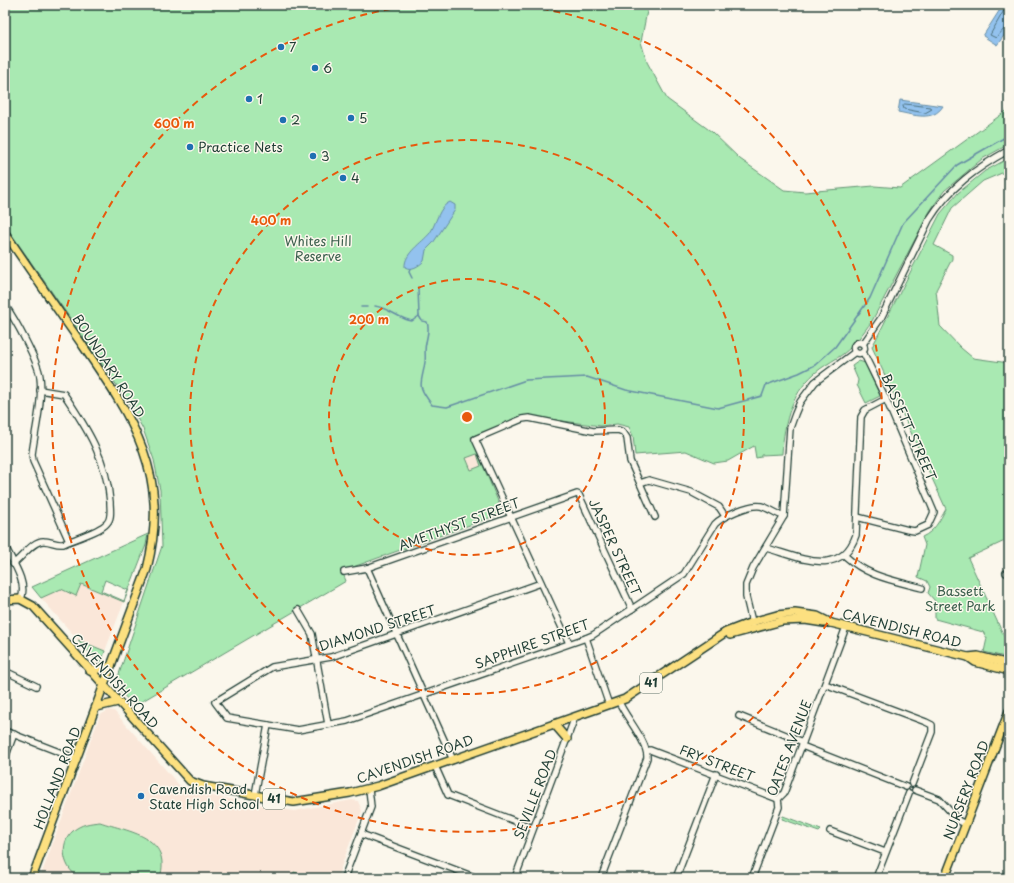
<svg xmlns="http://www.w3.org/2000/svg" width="1014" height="883" font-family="'Playpen Sans',sans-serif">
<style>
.built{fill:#fae7d9}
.green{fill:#a9e9b2;stroke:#649373;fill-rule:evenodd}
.water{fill:#93c2ee;stroke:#658da4}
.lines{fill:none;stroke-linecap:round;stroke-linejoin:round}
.shore{stroke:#4d727e;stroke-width:1}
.stream{stroke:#658da4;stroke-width:1.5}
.minor-casing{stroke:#1f3d34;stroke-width:8}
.major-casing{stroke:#1f3d34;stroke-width:10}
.minor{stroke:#fbf7ec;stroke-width:5.5}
.major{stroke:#fce080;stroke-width:7}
.ring{fill:none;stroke:#e8590c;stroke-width:2;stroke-dasharray:7 5}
.poi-dot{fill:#1f6fb2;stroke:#fbf7ec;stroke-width:1.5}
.labels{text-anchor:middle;stroke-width:3;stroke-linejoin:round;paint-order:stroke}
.shield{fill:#fbf7ec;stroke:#61756b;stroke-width:1}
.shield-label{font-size:12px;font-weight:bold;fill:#1f3d34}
.poi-label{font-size:13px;fill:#1f3d34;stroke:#fbf7ec;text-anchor:start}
.park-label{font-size:13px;fill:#3b5f4d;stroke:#fbf7ec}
.street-label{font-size:13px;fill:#1f3d34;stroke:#fbf7ec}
.centre{fill:#e8590c;stroke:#fbf7ec;stroke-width:2}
.ring-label{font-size:12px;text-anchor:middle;font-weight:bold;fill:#e8590c;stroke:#fbf7ec;stroke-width:3;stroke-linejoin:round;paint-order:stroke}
</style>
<rect width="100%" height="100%" fill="#fbf7ec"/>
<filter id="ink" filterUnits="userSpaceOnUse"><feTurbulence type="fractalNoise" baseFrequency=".025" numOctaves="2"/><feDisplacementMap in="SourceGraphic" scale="8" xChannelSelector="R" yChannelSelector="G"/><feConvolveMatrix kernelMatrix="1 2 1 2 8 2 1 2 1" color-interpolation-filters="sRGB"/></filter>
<g filter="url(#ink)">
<!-- built -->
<g class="built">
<polygon points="477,454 481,466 471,471 466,458"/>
<polygon points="81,584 124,602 105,651 78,640 41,598 61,589"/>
<polygon points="109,710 114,711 180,786 191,792 294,811 352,800 358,801 362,811 337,878 40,878 100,715"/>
</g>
<!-- green -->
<g class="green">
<path d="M5,5H652L647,11L641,42L647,62L667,99L712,132L740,159L784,190L805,192L874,186L900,188L1009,109V144L982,159L944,191L930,211L872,321C863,333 855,345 843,354C836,359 827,364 820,369C792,390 784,421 782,454L761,455V457L756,458L754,446L728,461L714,463L686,451L635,455L633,436L629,427L617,424L601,426L524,416L471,437L503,513L342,571L346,581L134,706L118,689L117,680L162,546L160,490L154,460L143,429L127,400L5,225ZM477,454L481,466L471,470L466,458Z"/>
<path d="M1009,158V170L983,181L952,208L934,245L952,255V259L936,290L940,326L961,348L973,358L1009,363V539L968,558L1009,647V658L984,652L987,638L983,632L935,619V601L928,593L930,587L927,581L918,577L925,545L922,537C935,531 939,521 946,509L872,347L940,214L958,193L985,171Z"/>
<polygon points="859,361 865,363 880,396 866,403 857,385 858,380 852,366"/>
<path d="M148,534L146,545L124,602L81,584L76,596L61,589L41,598L32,587ZM105,580L128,590L124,601L101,591Z"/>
<polygon points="78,640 105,651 101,663 98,662"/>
<polygon points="783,816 821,830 819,832 782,819"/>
<path d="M100,822C129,832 172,836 160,878H81C63,871 58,843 73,831C81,824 90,823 100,822Z"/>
<polygon points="294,872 312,878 292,878"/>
</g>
<!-- water -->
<g class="water">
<polygon points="1005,5 1009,5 1009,29 997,45 983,36 1001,8"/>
<path d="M900,100L943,106C933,122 914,115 898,112Z"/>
<path d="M450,202L455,205V210L433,243L426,250L424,261C419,266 411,271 405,267C404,253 422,243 430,233C436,224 439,206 450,202Z"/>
</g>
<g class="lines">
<!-- shore -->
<g class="shore">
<polyline points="1007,5 990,35 996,38 1005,28 1009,27"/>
<polygon points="905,104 931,107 932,109 925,113 904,109 903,106"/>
</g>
<!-- stream -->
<g class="stream">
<polyline points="410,269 409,272 412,278"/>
<path d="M418,287L419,316L422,321L427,322C430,330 427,335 426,343C424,349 426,356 425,362C422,385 415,383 432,405L447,407L526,380L587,377L626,390L718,408L762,396L766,385L799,373L815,365L835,347L870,298L903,223L957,165L1009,135"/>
<path d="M375,306C389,308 399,319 412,321L419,316"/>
<polyline points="361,307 367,307"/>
</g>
<defs>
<g id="minor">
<path d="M5,305C15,319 38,361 40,377C43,400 35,431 32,454L33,461L69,541"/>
<circle cx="859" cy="348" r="5.5"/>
<path d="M863,344L881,318L929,220C949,188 976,168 1009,150"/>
<polyline points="640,483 649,480 691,492 719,507 725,516"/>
<polyline points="857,517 908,530 915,531 928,525 934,512 886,399 863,352"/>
<path d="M5,546C12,561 28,583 21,599"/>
<path d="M766,548C799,557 841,579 856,535L861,417L865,410L886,399"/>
<path d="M844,555C868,577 892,580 922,588"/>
<path d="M13,564C22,558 33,540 44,541C51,541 56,545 63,544C74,539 101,531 107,523C112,518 110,509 110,502C107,460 87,428 64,394L40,390"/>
<polyline points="367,568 453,760"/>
<polyline points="344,572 367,568 577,494 579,495 632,609"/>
<polyline points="1006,573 1009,572"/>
<path d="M541,583L331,657L272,667L215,702L227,718L298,730L347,721L586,638L593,635L684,574L715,524C723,516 749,504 761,506C769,508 776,514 784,516"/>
<polyline points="298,610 312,634 328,724"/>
<polyline points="753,626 746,597 746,585 753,568 784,516 790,428 795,414 800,402 815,382 855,352"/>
<polyline points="586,638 609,705"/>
<polyline points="569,643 475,439 522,419 529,418 593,431 618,430 623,432 627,438 630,461 655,517"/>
<polyline points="5,671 36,686"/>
<polyline points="825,684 926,722 932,725 932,732 912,784"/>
<polyline points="739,716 803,742"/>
<polyline points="5,731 77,759"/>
<polyline points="802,746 906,787"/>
<polyline points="647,751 650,750 778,799"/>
<polyline points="5,758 14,734"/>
<polyline points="435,766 448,795 533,828"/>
<polyline points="915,790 939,799 959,821 966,824"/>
<polyline points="255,795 268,725"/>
<polyline points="830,831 885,852"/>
<polyline points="361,834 477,878"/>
<polyline points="344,878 371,807 369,789"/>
<polyline points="515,878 575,717"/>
<path d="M601,878L647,758C648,742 626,718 619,702"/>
<polyline points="676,878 716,774"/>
<polyline points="752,878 779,807 778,799 784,793 846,627"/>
<polyline points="876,878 909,793"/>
</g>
<g id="major">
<path d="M5,233C30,270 55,306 81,343C133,419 171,473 147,569L32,878"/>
<polyline points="5,600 20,599 33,606 190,781 203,786 294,802 350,793 378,786 625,699 726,632 752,622 777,615 795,613 817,616 831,623"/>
<polyline points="730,635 782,621 805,620 824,623 831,623 968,657 975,662 1009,671"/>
<polyline points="968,657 978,656 1009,664"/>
<polyline points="90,671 111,666"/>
<polyline points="97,707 118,702"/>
<polyline points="554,724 567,739"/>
<polyline points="945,878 1009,711"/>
</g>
</defs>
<!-- minor casing -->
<use href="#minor" class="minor-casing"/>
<!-- major casing -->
<use href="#major" class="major-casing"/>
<!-- minor -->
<use href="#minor" class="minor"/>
<!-- major -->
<use href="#major" class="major"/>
</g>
</g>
<!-- distance rings -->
<g class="ring">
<circle cx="467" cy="417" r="138"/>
<circle cx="467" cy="417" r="277"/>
<path d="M518 5A415 415 0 1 1 416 5"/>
</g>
<!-- markers -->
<g class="poi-dot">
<circle cx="281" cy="47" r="4"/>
<circle cx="315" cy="68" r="4"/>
<circle cx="249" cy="99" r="4"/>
<circle cx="351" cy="118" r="4"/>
<circle cx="283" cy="120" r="4"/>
<circle cx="190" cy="147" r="4"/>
<circle cx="313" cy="156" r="4"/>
<circle cx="343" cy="178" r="4"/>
<circle cx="141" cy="796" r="4"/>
</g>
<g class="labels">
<!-- shield labels -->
<g class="shield">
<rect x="640" y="673" width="22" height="20" rx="3"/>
<rect x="263" y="789" width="22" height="20" rx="3"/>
</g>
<g class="shield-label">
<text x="651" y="687">41</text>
<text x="274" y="803">41</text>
</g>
<!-- poi labels -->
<g class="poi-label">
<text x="289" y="52">7</text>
<text x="323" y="73">6</text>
<text x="257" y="104">1</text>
<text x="359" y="123">5</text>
<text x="291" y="125">2</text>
<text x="198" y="152">Practice Nets</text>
<text x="321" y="161">3</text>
<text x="351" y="183">4</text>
<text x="149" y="794">Cavendish Road<tspan x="149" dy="15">State High School</tspan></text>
</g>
<!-- park labels -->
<g class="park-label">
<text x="318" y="246">Whites Hill<tspan x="318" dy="15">Reserve</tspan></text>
<text x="960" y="596">Bassett<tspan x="960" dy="15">Street Park</tspan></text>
</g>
<!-- street labels -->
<g class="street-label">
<text transform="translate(109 366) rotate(57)" y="5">BOUNDARY ROAD</text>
<text transform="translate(909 427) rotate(66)" y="5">BASSETT STREET</text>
<text transform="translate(459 524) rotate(-20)" y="5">AMETHYST STREET</text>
<text transform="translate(615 547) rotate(65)" y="5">JASPER STREET</text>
<text transform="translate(377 628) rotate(-18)" y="5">DIAMOND STREET</text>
<text transform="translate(902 628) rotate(14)" y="5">CAVENDISH ROAD</text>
<text transform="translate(532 644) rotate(-20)" y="5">SAPPHIRE STREET</text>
<text transform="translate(115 681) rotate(48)" y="5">CAVENDISH ROAD</text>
<text transform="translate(789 748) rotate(-69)" y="5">OATES AVENUE</text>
<text transform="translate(415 759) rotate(-19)" y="5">CAVENDISH ROAD</text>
<text transform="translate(717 763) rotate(21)" y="5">FRY STREET</text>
<text transform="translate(57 778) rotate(-69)" y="5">HOLLAND ROAD</text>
<text transform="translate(966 790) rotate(-69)" y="5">NURSERY ROAD</text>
<text transform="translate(535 794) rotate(-69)" y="5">SEVILLE ROAD</text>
</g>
</g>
<circle cx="467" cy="417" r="6" class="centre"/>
<g class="ring-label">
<text x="174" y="128">600 m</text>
<text x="271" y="225">400 m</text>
<text x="369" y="324">200 m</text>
</g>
<!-- margin -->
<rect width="1014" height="883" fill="none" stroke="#fbf7ec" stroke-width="20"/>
<rect x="10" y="10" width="994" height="863" fill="none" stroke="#1f3d34" stroke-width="1.5" filter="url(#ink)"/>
</svg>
